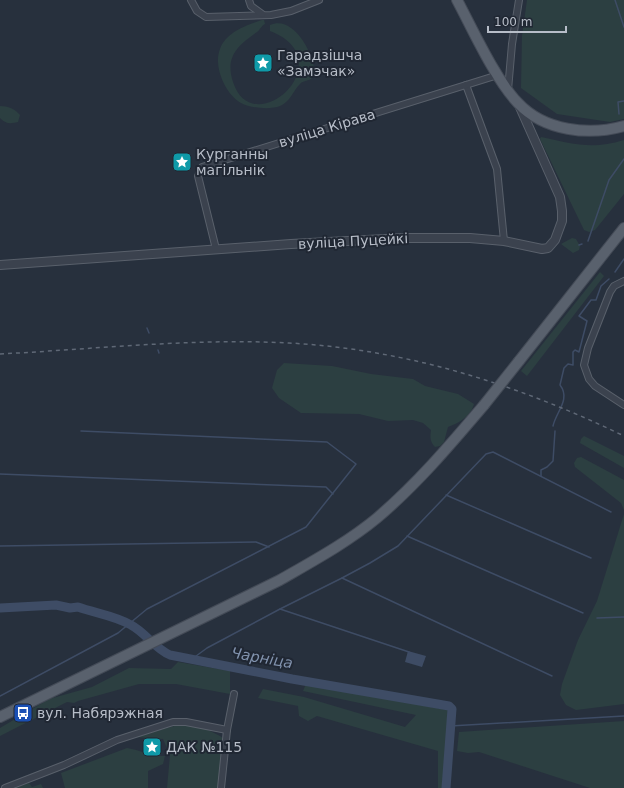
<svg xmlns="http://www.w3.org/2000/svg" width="624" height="788" font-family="'DejaVu Sans',sans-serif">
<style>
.green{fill:#2c3f41}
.water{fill:#3e4c65}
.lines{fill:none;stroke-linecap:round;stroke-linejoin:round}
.stream{stroke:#3e4c65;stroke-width:1.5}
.river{stroke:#3e4c65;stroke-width:9}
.minor-casing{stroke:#59606b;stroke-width:8}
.tertiary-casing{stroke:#59606b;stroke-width:10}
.primary-casing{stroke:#444b57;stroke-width:12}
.minor{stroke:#3b424e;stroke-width:6}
.tertiary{stroke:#3b424e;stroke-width:8}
.primary{stroke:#59616d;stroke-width:10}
.rail{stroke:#5f6876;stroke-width:1.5;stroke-dasharray:4 4;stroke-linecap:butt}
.primary-bridge-casing{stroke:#444b57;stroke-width:12;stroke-linecap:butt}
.primary-bridge{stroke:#59616d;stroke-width:10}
.labels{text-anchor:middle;stroke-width:4;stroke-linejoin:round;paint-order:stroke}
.poi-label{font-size:14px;fill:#b7bdc8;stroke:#202733;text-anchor:start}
.street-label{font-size:14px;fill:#b7bdc8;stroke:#202733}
.water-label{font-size:15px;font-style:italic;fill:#8192ad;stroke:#202733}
</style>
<rect width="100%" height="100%" fill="#27303d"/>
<!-- green -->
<g class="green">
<polygon points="527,0 624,0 624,119 610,122 557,114 521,88 522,36"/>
<path d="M262,20H264L265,24C261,26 260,30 257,32C237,46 225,57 233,82C253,144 345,60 270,31V25C292,15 311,49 314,67C315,71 312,75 311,79C307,81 302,81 300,84C293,91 290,102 280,106C270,110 250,108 241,103C225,94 213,66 220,49C226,32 247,25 262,20Z"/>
<path d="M0,106C8,106 15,109 20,115L18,122C10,124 6,124 0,118Z"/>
<path d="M541,137C573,144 592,150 624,140V194L595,230L589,232L584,230L540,139Z"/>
<polygon points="572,238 576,239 580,246 579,250 573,253 561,244"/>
<polygon points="600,272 604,276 527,376 521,371"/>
<path d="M284,363L332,366L371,374L413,379L425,386L458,394L474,404C471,416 459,423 448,427L444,442L440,446L435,447C430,442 430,437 431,430L423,423L413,420L388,421L359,414L301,413L279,398L272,388L277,370Z"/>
<polygon points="584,436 624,456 624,468 580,443 581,439"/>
<polygon points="581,457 624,480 624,510 621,503 575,467 574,463 577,458"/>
<polygon points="624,514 624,704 576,710 566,705 560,695 562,684 578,640 597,601"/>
<polygon points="178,662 230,671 230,694 176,684 139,684 78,701 74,703 67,702 0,736 0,728 49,699 92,687 129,668 171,669"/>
<polygon points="306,684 448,710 443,788 438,788 438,751 317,716 308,721 299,716 298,706 258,698 263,689 304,697 405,727 416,715 303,691"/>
<polygon points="624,721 624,788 590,788 479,752 468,753 457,751 459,732"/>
<polygon points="194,723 220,736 224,739 219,788 167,788 170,755 163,739 135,737 174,726"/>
<path d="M127,748C141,750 151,757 165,756L163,764L148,771V788H65L61,773Z"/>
<polygon points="29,783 32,787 41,784 43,788 14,788"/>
</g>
<!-- water -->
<polygon class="water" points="408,651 426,656 422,667 405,662"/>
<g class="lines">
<!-- stream -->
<g class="stream">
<polyline points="615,0 624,27"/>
<polyline points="619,114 618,102 624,101"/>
<polyline points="588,241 609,180 624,159"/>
<polyline points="579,245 582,244"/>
<polyline points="615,272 624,259"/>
<polyline points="147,328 149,333"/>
<polyline points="158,350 159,353"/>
<path d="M553,426C556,412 571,399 560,385L564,368L568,364L573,365V352L575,350L579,352L587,321L579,316L591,300H596L601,286L609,279"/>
<polyline points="0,474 326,487 333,494"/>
<polyline points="541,476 541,470 547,467 553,461 555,431"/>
<polyline points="446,495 591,558"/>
<polyline points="407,536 583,613"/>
<polyline points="0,546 256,542 269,547"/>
<polyline points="342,578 370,563 398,546 486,454 493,452 611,512"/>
<polyline points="280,609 342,578 552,676"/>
<polyline points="597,618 624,617"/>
<polyline points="192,659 207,648 280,609 409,652"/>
<polyline points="0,696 118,633 147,609 306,527 356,464 327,442 81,431"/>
<polyline points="450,726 624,716"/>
</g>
<!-- river -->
<path class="river" d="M0,608L56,605L70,608L78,607C95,613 116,616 131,625C146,633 154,648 170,655L292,679L449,706L452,709L446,788"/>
<defs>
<g id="minor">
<polyline points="191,0 197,11 206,17 271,15 291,11 319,0"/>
<polyline points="249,0 251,6 262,14"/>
<polyline points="466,85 497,169 504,241"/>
<polyline points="508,90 512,44 519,0"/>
<polyline points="216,249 198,176 202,167 498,75"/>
<polyline points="624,281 614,286 610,292 588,348 584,365 589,379 595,386 624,405"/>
<polyline points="5,788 64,765 117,740 173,722 186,722 227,730"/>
<polyline points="221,788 227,730 234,694"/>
</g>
<polyline id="tertiary" points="0,265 291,244 404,238 470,238 504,241 542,249 548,248 555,240 562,221 562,211 560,197 519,105"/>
<g id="primary">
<path d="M457,0C473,30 495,79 518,103C544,131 589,136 624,126"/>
<polyline points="519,361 624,228"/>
<path d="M0,717L280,580C313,561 348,542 377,518C417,484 450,445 484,405"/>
</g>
</defs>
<!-- minor casing -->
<use href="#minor" class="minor-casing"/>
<!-- tertiary casing -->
<use href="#tertiary" class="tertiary-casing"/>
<!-- primary casing -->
<use href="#primary" class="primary-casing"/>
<!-- minor -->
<use href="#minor" class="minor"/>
<!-- tertiary -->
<use href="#tertiary" class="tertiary"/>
<!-- primary -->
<use href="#primary" class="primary"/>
<!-- rail -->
<path class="rail" d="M0,354C96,349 193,338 289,343C406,349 519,385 624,436"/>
<defs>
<polyline id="primary-bridge" points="484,405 519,361"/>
</defs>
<!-- primary-bridge casing -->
<use href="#primary-bridge" class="primary-bridge-casing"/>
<!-- primary-bridge -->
<use href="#primary-bridge" class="primary-bridge"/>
</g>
<!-- icons -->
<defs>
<symbol id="sight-square" viewBox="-11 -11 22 22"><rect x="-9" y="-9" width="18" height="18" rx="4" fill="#0f9aa8" stroke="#202733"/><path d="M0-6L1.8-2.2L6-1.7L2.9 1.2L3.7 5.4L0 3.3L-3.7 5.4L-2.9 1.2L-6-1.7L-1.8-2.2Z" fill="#fff"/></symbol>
<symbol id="bus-square" viewBox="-11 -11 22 22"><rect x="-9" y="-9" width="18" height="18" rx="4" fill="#1a4fb4" stroke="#202733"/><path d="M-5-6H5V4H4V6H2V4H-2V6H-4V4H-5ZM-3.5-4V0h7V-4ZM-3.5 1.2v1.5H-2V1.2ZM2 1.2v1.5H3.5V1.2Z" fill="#fff"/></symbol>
</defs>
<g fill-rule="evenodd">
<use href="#sight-square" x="252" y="52" width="22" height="22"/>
<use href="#sight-square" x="171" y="151" width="22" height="22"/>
<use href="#bus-square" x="12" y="702" width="22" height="22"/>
<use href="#sight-square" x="141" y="736" width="22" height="22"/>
</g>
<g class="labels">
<!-- poi labels -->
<g class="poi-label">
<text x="277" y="60">Гарадзішча<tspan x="277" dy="16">«Замэчак»</tspan></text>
<text x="196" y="159">Курганны<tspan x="196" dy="16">магільнік</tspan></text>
<text x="37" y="718">вул. Набярэжная</text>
<text x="166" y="752">ДАК №115</text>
</g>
<!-- street labels -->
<g class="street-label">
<text transform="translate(327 128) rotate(-17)" y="5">вуліца Кірава</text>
<text transform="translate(353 241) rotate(-3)" y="5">вуліца Пуцейкі</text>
</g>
<!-- water labels -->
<g class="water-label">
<text transform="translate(262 658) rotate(10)" y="5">Чарніца</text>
</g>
</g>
<!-- scale -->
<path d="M488 26v6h78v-6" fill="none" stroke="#b7bdc8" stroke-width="2"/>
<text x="494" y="26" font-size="12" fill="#b7bdc8" stroke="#202733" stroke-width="3" paint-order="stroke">100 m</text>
</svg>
